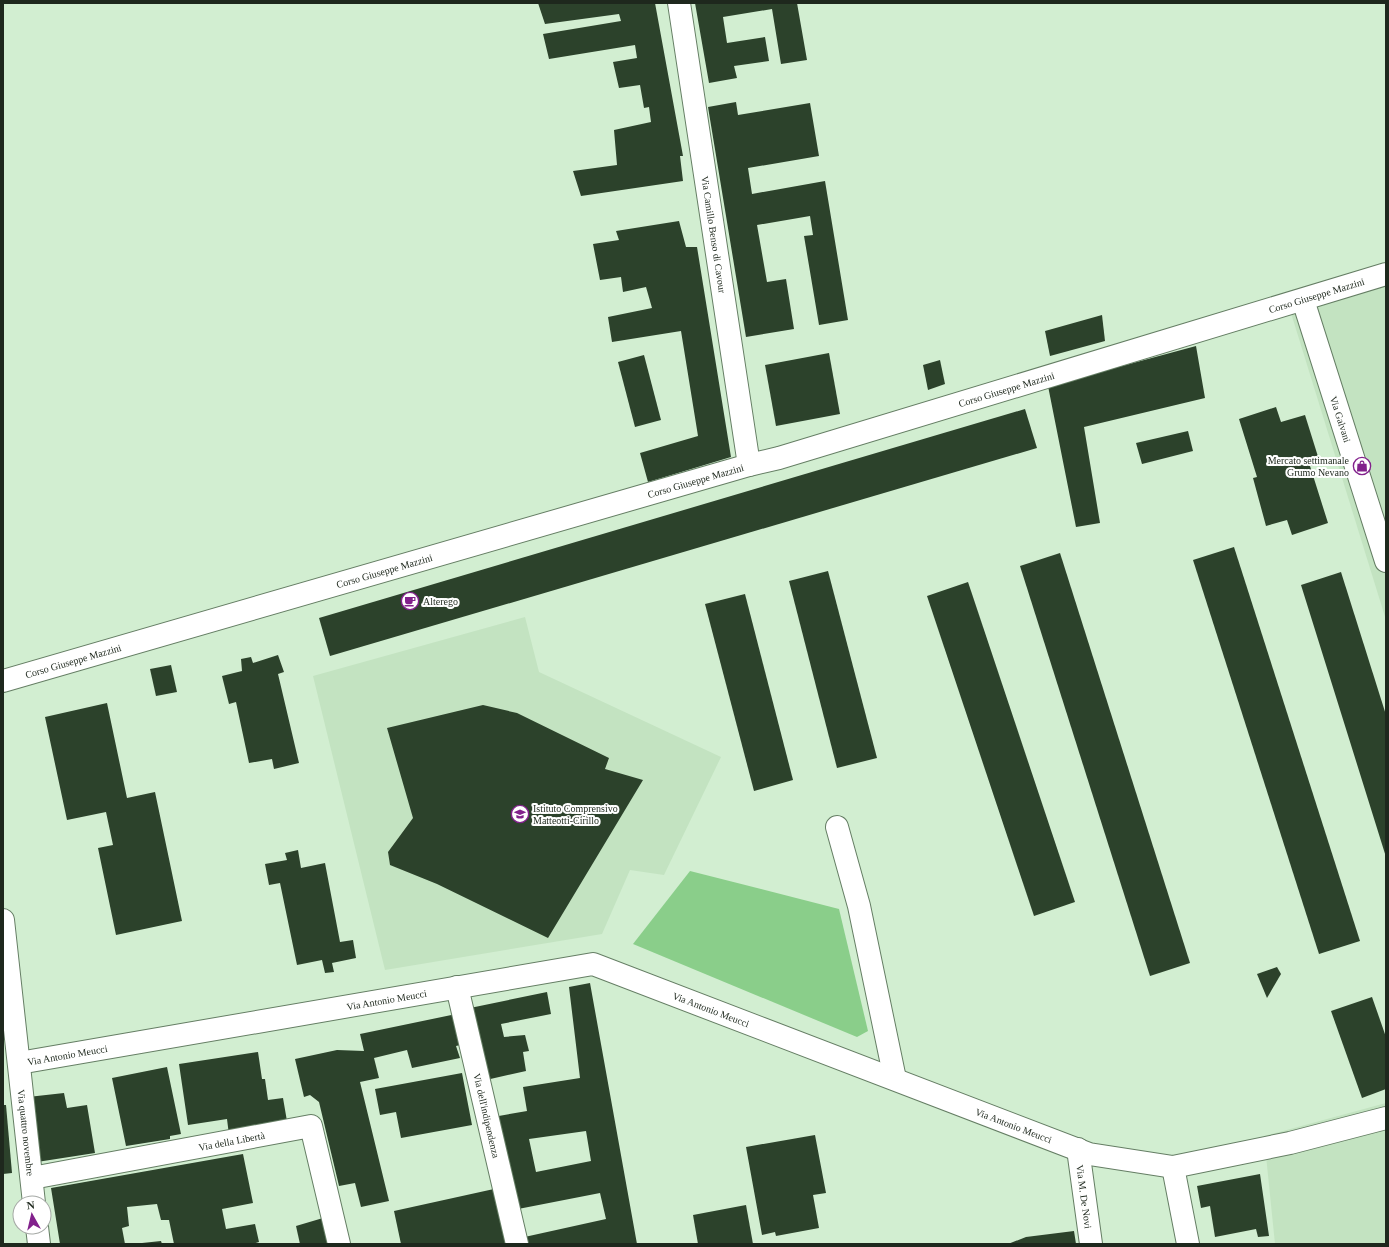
<svg xmlns="http://www.w3.org/2000/svg" width="1389" height="1247" font-family="Georgia,serif">
<style>
.built{fill:#c3e3c1}
.green{fill:#8ace8a}
.building{fill:#2c422b;fill-rule:evenodd}
.lines{fill:none;stroke-linecap:round;stroke-linejoin:round}
.minor-casing{stroke:#657e64;stroke-width:24}
.minor{stroke:#fff;stroke-width:22}
.labels{text-anchor:middle;stroke-width:4;stroke-linejoin:round;paint-order:stroke}
.street-label{font-size:10px;fill:#1e281d;stroke:#fff}
.poi-label{font-size:10px;fill:#1e281d;stroke:#fff;text-anchor:start}
</style>
<rect width="100%" height="100%" fill="#d2eed1"/>
<!-- built -->
<g class="built">
<polygon points="1386,284 1386,620 1291,313"/>
<polygon points="525,617 539,672 721,757 664,875 630,870 602,934 385,970 313,676"/>
<polygon points="1386,1103 1386,1244 1275,1244 1264,1136"/>
</g>
<!-- green -->
<polygon class="green" points="690,871 839,909 868,1031 857,1037 633,944"/>
<!-- building -->
<g class="building">
<polygon points="538,3 655,3 683,156 680,156 683,181 581,196 573,171 617,165 614,130 651,122 649,107 644,108 640,85 619,88 613,62 637,58 635,45 549,59 543,34 621,21 619,14 545,24"/>
<polygon points="695,3 797,3 807,60 781,64 772,9 723,17 727,43 765,37 769,61 734,66 737,78 709,83"/>
<polygon points="736,102 738,115 810,103 819,156 748,168 752,194 825,181 848,320 819,325 804,236 813,235 810,216 757,225 767,282 786,279 794,329 746,337 708,107"/>
<polygon points="679,221 686,247 697,247 731,457 648,482 640,453 698,436 681,331 612,342 608,317 652,308 646,287 623,292 621,277 600,280 593,244 619,240 616,231"/>
<polygon points="1102,315 1105,341 1050,356 1045,331"/>
<polygon points="1196,346 1205,398 1084,427 1100,523 1076,527 1048,386"/>
<polygon points="829,353 840,414 776,426 765,365"/>
<polygon points="644,355 661,420 635,427 618,362"/>
<polygon points="940,360 945,384 928,390 923,365"/>
<polygon points="1276,407 1281,422 1305,415 1320,463 1310,466 1328,523 1292,535 1287,520 1266,526 1253,478 1257,477 1239,419"/>
<polygon points="1025,409 1037,448 330,656 319,618"/>
<polygon points="1188,431 1193,451 1142,464 1136,443"/>
<polygon points="1234,547 1360,941 1319,954 1193,560"/>
<polygon points="1060,553 1190,963 1150,976 1020,566"/>
<polygon points="828,571 877,758 837,768 789,581"/>
<polygon points="1341,572 1386,715 1386,857 1301,585"/>
<polygon points="968,582 1075,902 1034,916 927,596"/>
<polygon points="745,594 793,780 754,791 705,604"/>
<polygon points="278,655 284,672 278,674 299,763 274,769 272,759 249,763 236,702 229,704 222,676 242,671 241,659 251,657 253,663"/>
<polygon points="171,665 177,692 156,696 150,669"/>
<polygon points="107,703 127,798 155,792 182,921 116,935 98,848 113,845 106,812 67,820 45,717"/>
<polygon points="483,705 517,713 609,758 605,769 643,780 548,938 437,884 390,865 388,852 413,818 387,728"/>
<polygon points="298,850 301,868 325,863 340,942 353,940 356,958 332,963 334,972 325,973 322,960 297,965 280,883 269,885 265,864 287,860 285,853"/>
<polygon points="1277,967 1281,974 1267,998 1257,974"/>
<path d="M590,983L637,1244H521L520,1238L606,1219L600,1193L513,1210L493,1117L527,1111L523,1087L580,1078L569,987ZM586,1131L591,1161L536,1172L529,1139Z"/>
<polygon points="547,992 551,1014 501,1024 504,1037 525,1035 529,1051 523,1052 526,1071 486,1080 470,1008"/>
<polygon points="1372,997 1386,1037 1386,1089 1362,1098 1331,1011"/>
<polygon points="461,1013 469,1043 456,1046 460,1058 412,1068 407,1050 374,1058 379,1078 360,1082 389,1201 361,1207 355,1183 339,1186 319,1102 310,1095 304,1097 295,1059 337,1050 364,1051 360,1034"/>
<polygon points="258,1052 262,1079 265,1079 268,1100 283,1098 288,1127 229,1135 227,1119 188,1125 179,1064"/>
<polygon points="167,1067 181,1134 170,1136 170,1139 126,1146 112,1078"/>
<polygon points="462,1073 472,1125 401,1138 396,1112 380,1115 375,1089"/>
<polygon points="64,1093 67,1108 87,1105 95,1153 37,1162 28,1097"/>
<polygon points="3,1105 6,1105 12,1173 3,1174"/>
<polygon points="815,1135 826,1193 813,1195 819,1228 776,1236 775,1232 762,1235 746,1147"/>
<polygon points="243,1154 253,1203 222,1209 226,1229 255,1224 259,1242 252,1244 174,1244 169,1220 161,1220 157,1204 127,1207 129,1226 122,1228 125,1244 60,1244 51,1188"/>
<polygon points="1260,1174 1269,1236 1258,1237 1256,1229 1215,1237 1210,1206 1201,1208 1197,1186"/>
<polygon points="503,1187 508,1244 401,1244 394,1211"/>
<polygon points="746,1205 753,1244 698,1244 693,1215"/>
<polygon points="323,1218 329,1244 300,1244 296,1226"/>
<polygon points="1074,1231 1076,1244 1008,1244 1026,1237"/>
<polygon points="161,1241 162,1244 142,1244 142,1243"/>
</g>
<g class="lines">
<defs>
<g id="minor">
<path id="s1" d="M679,3L749,465"/>
<path id="s2" d="M1303,300L1386,561"/>
<path id="s3" d="M3,681L749,465L779,458L1386,274"/>
<polyline points="837,827 859,906 895,1079"/>
<path id="s4" d="M3,920L34,1203"/>
<path id="s5" d="M457,987L517,1244"/>
<path id="s6" d="M19,1063L593,964L1089,1154L1173,1167L1290,1143L1386,1118"/>
<path id="s7" d="M1078,1149L1091,1244"/>
<polyline points="1173,1167 1188,1244"/>
<path id="s8" d="M32,1178L311,1126L339,1244"/>
<polyline points="37,1227 39,1244"/>
</g>
</defs>
<!-- minor casing -->
<use href="#minor" class="minor-casing"/>
<!-- minor -->
<use href="#minor" class="minor"/>
</g>
<!-- icons -->
<defs>
<symbol id="shop-ring" viewBox="-11 -11 22 22"><circle r="9.5" fill="#fff" stroke="#82218c" stroke-width="1.5"/><path d="M-5-2.5h2.3a2.7 3.5 0 0 1 5.4 0H5L5.5 6h-11ZM-1.5-2.5h3a1.5 2.3 0 0 0-3 0Z" fill="#82218c"/></symbol>
<symbol id="cafe-ring" viewBox="-11 -11 22 22"><circle r="9.5" fill="#fff" stroke="#82218c" stroke-width="1.5"/><path d="M-5.5-4.5H6V0H3Q3 3.5 0 3.5H-2.5Q-5.5 3.5-5.5 0ZM3-3.2v2h1.7v-2ZM-6 4.5H4V6H-6Z" fill="#82218c"/></symbol>
<symbol id="school-ring" viewBox="-11 -11 22 22"><circle r="9.5" fill="#fff" stroke="#82218c" stroke-width="1.5"/><path d="M0-5L7-2L0 1L-7-2ZM-4 1L0 2.5L4 1V4Q0 6-4 4Z" fill="#82218c"/></symbol>
</defs>
<g fill-rule="evenodd">
<use href="#shop-ring" x="1352" y="456" width="20" height="20"/>
<use href="#cafe-ring" x="400" y="591" width="20" height="20"/>
<use href="#school-ring" x="510" y="804" width="20" height="20"/>
</g>
<g class="labels">
<!-- street labels -->
<g class="street-label">
<text dy="4" stroke="none"><textPath href="#s1" startOffset="234">Via Camillo Benso di Cavour</textPath></text>
<text dy="4" stroke="none"><textPath href="#s3" startOffset="1369">Corso Giuseppe Mazzini</textPath></text>
<text dy="4" stroke="none"><textPath href="#s3" startOffset="1045">Corso Giuseppe Mazzini</textPath></text>
<text dy="4" stroke="none"><textPath href="#s2" startOffset="125">Via Galvani</textPath></text>
<text dy="4" stroke="none"><textPath href="#s3" startOffset="721">Corso Giuseppe Mazzini</textPath></text>
<text dy="4" stroke="none"><textPath href="#s3" startOffset="397">Corso Giuseppe Mazzini</textPath></text>
<text dy="4" stroke="none"><textPath href="#s3" startOffset="73">Corso Giuseppe Mazzini</textPath></text>
<text dy="4" stroke="none"><textPath href="#s6" startOffset="373">Via Antonio Meucci</textPath></text>
<text dy="4" stroke="none"><textPath href="#s6" startOffset="709">Via Antonio Meucci</textPath></text>
<text dy="4" stroke="none"><textPath href="#s6" startOffset="49">Via Antonio Meucci</textPath></text>
<text dy="4" stroke="none"><textPath href="#s5" startOffset="132">Via dell'indipendenza</textPath></text>
<text dy="4" stroke="none"><textPath href="#s6" startOffset="1033">Via Antonio Meucci</textPath></text>
<text dy="4" stroke="none"><textPath href="#s4" startOffset="214">Via quattro novembre</textPath></text>
<text dy="4" stroke="none"><textPath href="#s8" startOffset="203">Via della Libertà</textPath></text>
<text dy="4" stroke="none"><textPath href="#s7" startOffset="48">Via M. De Novi</textPath></text>
</g>
<!-- poi labels -->
<g class="poi-label">
<text x="1349" y="464" text-anchor="end">Mercato settimanale<tspan x="1349" dy="12">Grumo Nevano</tspan></text>
<text x="423" y="605">Alterego</text>
<text x="533" y="812">Istituto Comprensivo<tspan x="533" dy="12">Matteotti-Cirillo</tspan></text>
</g>
</g>
<!-- border -->
<rect width="1389" height="1247" fill="none" stroke="#1e281d" stroke-width="8"/>
<!-- north arrow -->
<g transform="translate(32 1215) rotate(352)"><circle r="19" fill="#ffffff" stroke="#a5a9a5"/>
<path d="M0-3L7 15L0 10L-7 15Z" fill="#82218c"/>
<text y="-6" font-size="11" font-weight="bold" text-anchor="middle" fill="#1e281d">N</text>
</g>
</svg>
